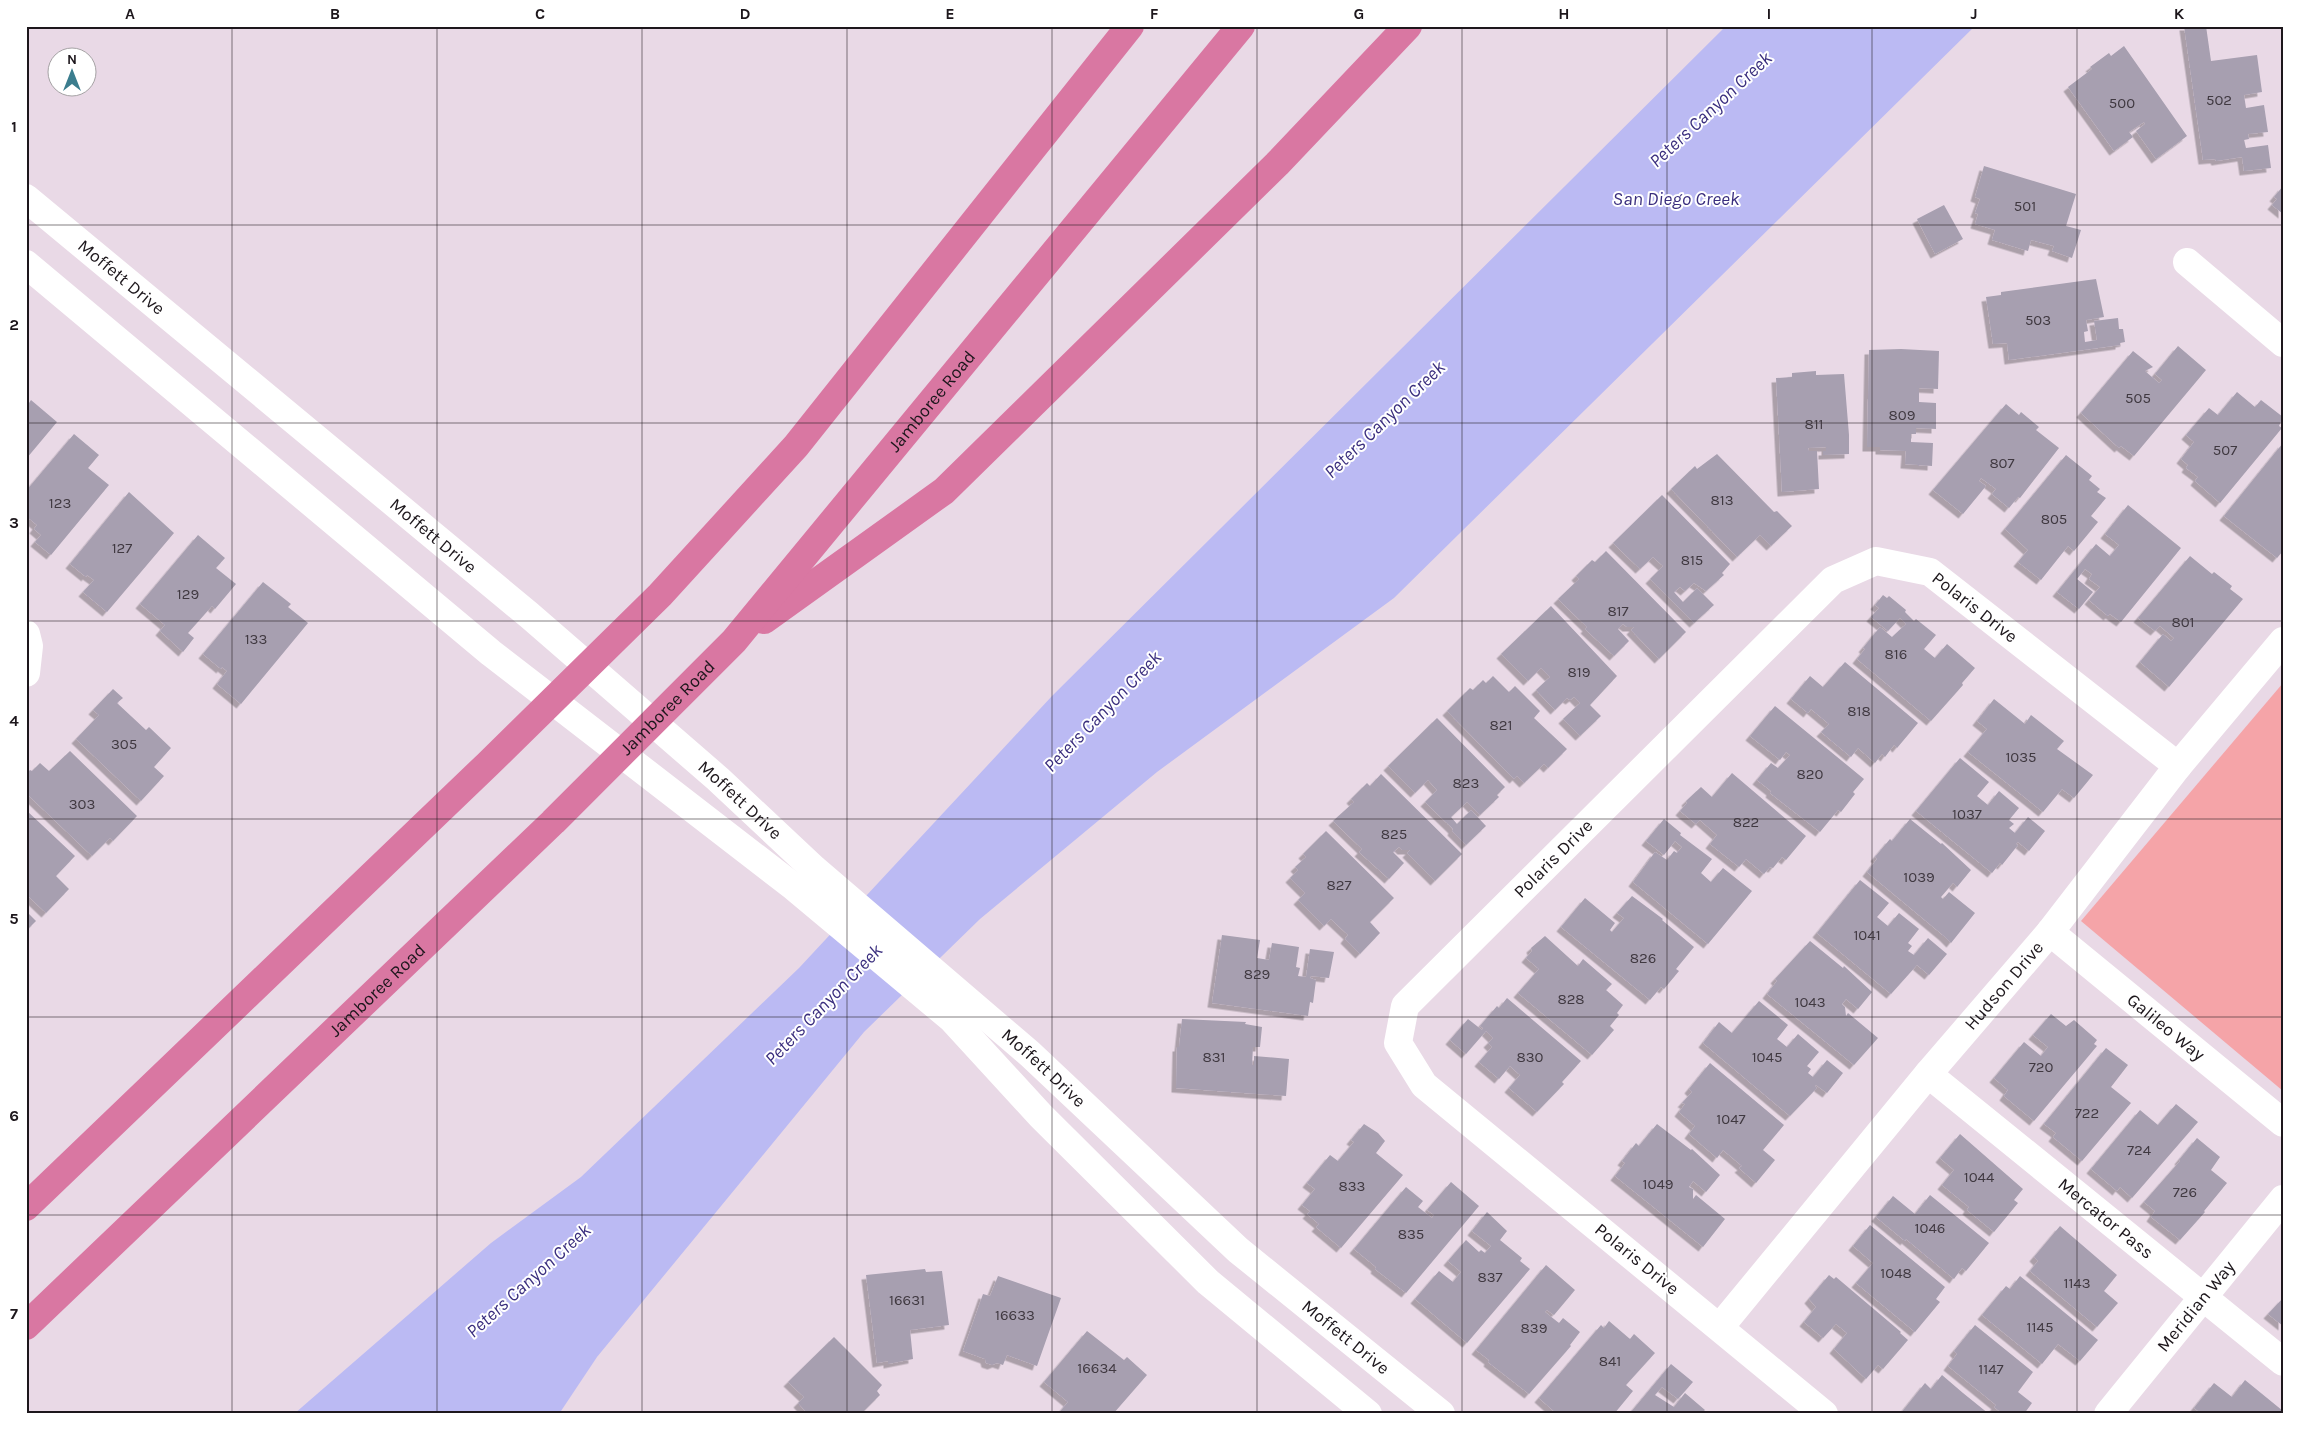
<svg xmlns="http://www.w3.org/2000/svg" width="2309" height="1440" font-family="Karla,sans-serif">
<style>
.green{fill:#f5a4a8}
.water{fill:#bbbaf3}
.building{fill:#a79fb0;filter:url(#shadow)}
.lines{fill:none;stroke-linecap:round;stroke-linejoin:round}
.street{stroke:#fff;stroke-width:28}
.secondary{stroke:#fff;stroke-width:28}
.highway{stroke:#d977a2;stroke-width:28}
.grid{fill:none;stroke:#1d171c;stroke-width:1;stroke-opacity:0.55}
.labels{text-anchor:middle;stroke-width:4;stroke-linejoin:round;paint-order:stroke}
.number-label{font-size:15px;fill:#403941}
.street-label{font-size:18px;fill:#1d171c;stroke:#fff}
.water-label{font-size:19px;font-style:italic;fill:#3a2e7e;stroke:#fff}
.neatline{fill:none;stroke:#1d171c;stroke-width:2}
.grid-label{font-size:16px;text-anchor:middle;font-weight:bold;fill:#1d171c}
</style>
<defs>
<filter id="shadow"><feDropShadow dx="-4.5" dy="4.5" stdDeviation="0" flood-color="#0004"/></filter>
</defs>
<rect width="100%" height="100%" fill="#e9d9e6"/>
<!-- green -->
<polygon class="green" points="2283,683 2283,1091 2081,921"/>
<!-- water -->
<polygon class="water" points="1726,26 1975,26 1394,598 1157,772 980,919 864,1032 597,1357 559,1414 294,1414 491,1243 581,1177 799,968 1052,696"/>
<!-- building -->
<g class="building">
<polygon points="2184,26 2206,26 2211,61 2257,55 2262,92 2244,95 2246,108 2264,105 2268,132 2248,134 2249,139 2244,140 2246,148 2268,145 2271,168 2244,171 2242,157 2216,161 2215,159 2203,160"/>
<polygon points="2124,46 2187,136 2156,159 2136,131 2145,124 2144,122 2129,132 2133,137 2114,151 2068,87 2092,69 2090,67 2109,53 2111,56"/>
<polygon points="1984,166 2076,194 2066,226 2081,230 2072,258 2052,251 2054,246 2031,240 2028,251 1992,240 1995,230 1975,224 1978,214 1975,213 1980,199 1975,197"/>
<polygon points="2283,186 2283,214 2272,205 2277,199 2274,197"/>
<polygon points="1944,205 1963,239 1935,254 1917,219"/>
<polygon points="2096,279 2104,317 2086,320 2088,331 2084,332 2085,342 2097,340 2094,321 2118,318 2119,329 2123,329 2125,342 2120,343 2120,345 2009,360 2007,343 1993,344 1986,297 2001,295 2001,292"/>
<polygon points="2178,346 2206,370 2134,456 2121,446 2119,448 2081,413 2133,351 2153,367 2145,371 2159,383 2162,380 2155,374"/>
<polygon points="1901,349 1939,351 1938,389 1919,388 1919,402 1936,403 1936,429 1916,428 1916,434 1911,434 1911,442 1933,443 1932,466 1905,464 1906,451 1880,450 1880,447 1867,447 1869,350"/>
<polygon points="1816,371 1816,375 1844,374 1849,435 1849,454 1823,455 1823,451 1826,451 1826,447 1808,448 1809,451 1817,451 1819,489 1782,492 1776,378 1792,377 1792,373"/>
<polygon points="2237,392 2255,407 2261,400 2283,417 2279,426 2282,428 2220,503 2195,481 2198,477 2186,468 2188,465 2181,459 2194,442 2186,435 2209,408 2218,415"/>
<polygon points="26,400 29,403 31,400 57,422 26,459"/>
<polygon points="2006,404 2019,415 2021,412 2039,427 2036,430 2059,448 2020,498 2018,497 2009,508 1992,494 1996,489 1981,478 1979,481 1986,486 1963,514 1933,490"/>
<polygon points="74,434 99,455 88,468 109,485 51,555 35,542 41,535 34,529 37,525 26,516 26,491"/>
<polygon points="2283,443 2283,551 2277,558 2224,516"/>
<polygon points="1717,454 1774,512 1777,511 1792,526 1771,546 1760,535 1737,557 1671,489 1695,466 1697,469"/>
<polygon points="2066,455 2092,476 2089,480 2100,489 2097,492 2106,498 2091,516 2098,522 2074,551 2068,546 2041,580 2018,562 2028,550 2005,529"/>
<polygon points="129,492 174,533 107,612 83,592 94,580 87,575 86,577 70,564"/>
<polygon points="1662,495 1730,564 1722,573 1724,575 1706,591 1694,583 1685,591 1680,587 1674,592 1683,602 1697,588 1714,605 1694,623 1650,579 1663,566 1653,557 1640,569 1613,543"/>
<polygon points="2128,505 2181,548 2121,622 2110,614 2108,616 2089,600 2100,587 2089,579 2092,574 2085,569 2077,579 2093,592 2079,609 2057,592 2096,544 2110,556 2119,545 2105,534"/>
<polygon points="198,535 225,558 216,568 236,584 215,609 212,606 188,633 194,638 183,652 160,631 165,625 140,604"/>
<polygon points="1606,551 1686,632 1659,659 1631,630 1634,627 1627,627 1623,624 1618,629 1629,641 1614,656 1585,629 1587,627 1558,599 1579,579 1576,576 1592,560 1595,562"/>
<polygon points="2190,556 2212,574 2214,572 2232,586 2230,589 2243,599 2169,687 2140,662 2163,634 2171,641 2174,638 2160,626 2155,631 2138,618"/>
<polygon points="263,582 291,604 288,607 308,623 241,704 217,684 227,671 222,667 221,669 203,654"/>
<polygon points="1883,595 1887,598 1889,596 1906,610 1905,612 1914,621 1916,619 1936,635 1924,649 1935,658 1947,644 1975,668 1962,683 1963,685 1931,721 1857,659 1865,649 1863,648 1880,627 1892,637 1906,624 1900,618 1888,631 1871,617 1879,608 1875,605"/>
<polygon points="1551,606 1617,676 1590,705 1601,716 1580,736 1563,719 1580,703 1574,697 1570,700 1567,698 1555,710 1536,690 1550,677 1541,668 1528,681 1501,654"/>
<polygon points="1845,662 1918,723 1897,748 1894,745 1885,757 1882,754 1875,763 1858,748 1851,757 1821,732 1829,724 1811,709 1808,713 1791,699 1810,676 1823,687"/>
<polygon points="1493,676 1509,692 1515,686 1540,711 1534,718 1567,749 1548,768 1544,764 1524,783 1517,776 1514,779 1447,711 1470,688 1473,690 1483,680 1486,683"/>
<polygon points="113,689 123,698 117,703 146,730 149,727 171,748 154,767 164,776 141,801 76,739 99,715 93,710"/>
<polygon points="1994,699 2025,724 2031,715 2064,741 2057,749 2093,775 2074,798 2062,789 2043,812 1968,752 1987,729 1977,721"/>
<polygon points="1775,706 1864,779 1853,792 1855,794 1841,812 1838,810 1820,832 1770,793 1771,791 1757,780 1771,763 1778,768 1790,755 1786,752 1780,760 1750,736"/>
<polygon points="1437,718 1505,787 1497,795 1499,797 1480,815 1467,802 1451,817 1457,824 1471,810 1486,826 1466,845 1452,831 1453,829 1425,802 1437,790 1428,780 1415,793 1388,766"/>
<polygon points="70,751 137,816 113,841 110,838 92,856 26,793 26,774 30,770 32,771 40,763 49,771"/>
<polygon points="1960,758 1989,782 1977,796 1988,805 1999,791 2019,808 2009,820 2014,824 2009,828 2015,833 2028,817 2045,831 2029,851 2018,842 2016,844 2018,845 2002,865 2000,863 1992,873 1916,811"/>
<polygon points="1732,773 1806,836 1786,860 1782,857 1773,868 1770,867 1764,874 1746,859 1739,867 1710,844 1717,835 1700,820 1696,824 1680,811 1687,803 1686,801 1701,787 1712,797"/>
<polygon points="1381,774 1462,854 1435,881 1407,853 1410,850 1402,850 1399,847 1393,852 1404,863 1389,879 1359,852 1362,849 1333,821 1354,802 1351,799 1367,783 1370,786"/>
<polygon points="26,810 75,856 56,876 69,889 46,913 26,894"/>
<polygon points="1664,819 1681,833 1680,835 1712,859 1701,873 1711,882 1723,868 1752,891 1708,944 1633,882 1655,852 1667,860 1674,851 1677,853 1682,847 1675,841 1664,855 1646,841"/>
<polygon points="1910,819 1941,844 1942,843 1971,870 1957,887 1953,883 1941,897 1943,899 1949,892 1975,913 1951,943 1944,936 1867,872 1877,859 1875,857 1890,839 1892,841"/>
<polygon points="1326,831 1394,898 1370,922 1380,933 1360,954 1345,939 1348,935 1331,919 1324,926 1298,900 1305,893 1290,878 1298,870 1295,867 1306,857 1303,854"/>
<polygon points="1860,880 1889,903 1877,917 1888,926 1899,913 1919,929 1908,943 1912,946 1908,951 1914,955 1928,938 1947,954 1929,975 1917,965 1891,994 1817,933"/>
<polygon points="1632,896 1663,919 1662,920 1694,947 1676,969 1679,971 1664,989 1661,987 1650,1000 1561,927 1585,898 1615,923 1610,930 1612,932 1624,918 1617,913"/>
<polygon points="26,911 36,921 26,931"/>
<polygon points="1222,935 1260,940 1257,958 1269,960 1272,943 1299,947 1296,967 1300,968 1298,976 1306,977 1310,949 1334,952 1329,978 1311,976 1310,978 1316,980 1313,1003 1310,1002 1308,1016 1212,1003"/>
<polygon points="1545,936 1578,966 1583,959 1612,984 1606,990 1623,1005 1617,1013 1619,1015 1610,1026 1614,1030 1592,1055 1518,993 1539,969 1526,958 1532,951 1531,948"/>
<polygon points="1810,941 1843,968 1844,966 1872,992 1858,1009 1846,999 1842,1004 1845,1007 1846,1016 1848,1013 1878,1038 1854,1065 1767,994 1777,981 1775,979"/>
<polygon points="1507,998 1581,1061 1562,1082 1564,1084 1537,1112 1509,1088 1520,1075 1510,1066 1499,1079 1479,1062 1492,1047 1488,1043 1493,1038 1486,1031 1466,1054 1450,1040 1468,1019 1482,1030 1483,1028 1480,1026 1497,1006 1499,1008"/>
<polygon points="1759,1001 1788,1025 1777,1039 1787,1047 1798,1034 1819,1052 1807,1066 1811,1069 1808,1073 1813,1077 1827,1060 1843,1073 1827,1093 1816,1085 1815,1086 1817,1088 1790,1116 1703,1043 1719,1022 1732,1033"/>
<polygon points="2051,1014 2066,1026 2074,1020 2097,1040 2094,1044 2097,1046 2034,1121 2004,1096 2008,1090 1994,1078 2024,1042 2041,1056 2048,1047 2033,1035"/>
<polygon points="1182,1019 1246,1022 1245,1024 1262,1027 1260,1047 1253,1047 1252,1065 1254,1065 1254,1056 1289,1059 1286,1096 1176,1088 1177,1047 1179,1047"/>
<polygon points="2106,1048 2128,1065 2111,1087 2131,1103 2082,1161 2053,1137 2056,1133 2044,1124"/>
<polygon points="1710,1063 1784,1125 1763,1150 1775,1160 1756,1183 1739,1168 1742,1166 1723,1150 1717,1158 1689,1134 1695,1126 1679,1112 1685,1104 1682,1103 1692,1092 1689,1089"/>
<polygon points="2176,1104 2198,1122 2132,1198 2120,1187 2117,1191 2091,1169 2140,1110 2158,1125"/>
<polygon points="1364,1124 1378,1133 1385,1141 1376,1153 1403,1175 1341,1248 1316,1227 1319,1224 1307,1214 1310,1211 1302,1205 1315,1189 1307,1183 1330,1155 1338,1161 1354,1142 1351,1140"/>
<polygon points="1657,1124 1691,1150 1692,1149 1720,1175 1706,1192 1693,1181 1689,1187 1693,1189 1693,1199 1696,1195 1725,1219 1703,1247 1615,1176 1625,1163 1622,1161 1636,1143 1639,1146"/>
<polygon points="1960,1134 2023,1189 2014,1200 2018,1203 1994,1232 1967,1210 1969,1207 1942,1185 1954,1170 1940,1158"/>
<polygon points="2197,1138 2220,1157 2211,1170 2227,1183 2204,1211 2205,1212 2180,1240 2151,1217 2155,1211 2144,1202 2180,1161 2179,1160"/>
<polygon points="1451,1182 1479,1206 1406,1293 1375,1269 1376,1267 1354,1249 1406,1187 1423,1201 1418,1207 1432,1218 1434,1215 1427,1210"/>
<polygon points="1930,1195 1989,1243 1966,1271 1962,1268 1954,1279 1906,1239 1905,1241 1876,1217 1893,1196 1915,1214"/>
<polygon points="1487,1212 1507,1231 1500,1240 1522,1258 1520,1261 1530,1269 1467,1343 1415,1299 1439,1271 1453,1282 1461,1272 1448,1261 1466,1240 1479,1252 1481,1250 1485,1253 1491,1246 1472,1231"/>
<polygon points="1870,1225 1945,1287 1936,1299 1940,1302 1915,1332 1856,1283 1873,1263 1853,1246"/>
<polygon points="2060,1226 2117,1275 2104,1291 2118,1303 2097,1327 2030,1271 2038,1261 2034,1257"/>
<polygon points="1546,1265 1575,1290 1554,1315 1547,1310 1545,1312 1559,1323 1563,1318 1580,1332 1570,1345 1571,1346 1529,1394 1488,1362 1489,1360 1476,1350"/>
<polygon points="925,1269 926,1272 942,1271 949,1325 910,1330 913,1359 888,1364 888,1361 877,1363 866,1275"/>
<polygon points="1829,1275 1834,1279 1836,1277 1901,1332 1900,1333 1908,1340 1883,1369 1878,1365 1866,1379 1834,1349 1847,1333 1836,1324 1823,1338 1804,1322 1816,1307 1809,1299"/>
<polygon points="998,1276 1061,1298 1037,1366 1007,1355 1003,1365 997,1363 992,1365 986,1363 985,1359 963,1351 983,1294 990,1296"/>
<polygon points="2020,1276 2098,1340 2080,1361 2058,1344 2042,1364 1982,1315 2006,1286 2010,1289"/>
<polygon points="2283,1298 2283,1326 2268,1314"/>
<polygon points="1609,1321 1630,1339 1634,1334 1655,1353 1626,1385 1633,1391 1614,1414 1557,1414 1539,1398 1601,1325 1604,1328"/>
<polygon points="1975,1325 2033,1372 2018,1392 2032,1403 2024,1414 2003,1414 1994,1407 1996,1405 1948,1366 1957,1354 1954,1351"/>
<polygon points="1087,1331 1124,1360 1127,1357 1147,1375 1113,1414 1058,1414 1068,1402 1044,1382"/>
<polygon points="834,1337 882,1385 877,1391 880,1395 864,1411 867,1414 808,1414 798,1403 804,1397 788,1382"/>
<polygon points="1671,1364 1693,1382 1678,1399 1662,1387 1655,1395 1674,1407 1685,1393 1705,1410 1703,1412 1705,1414 1633,1414 1631,1412"/>
<polygon points="1942,1375 1963,1393 1989,1414 1901,1413 1925,1383 1931,1389"/>
<polygon points="2245,1380 2283,1411 2283,1414 2202,1414 2194,1408 2214,1383 2232,1397"/>
</g>
<g class="lines">
<!-- street -->
<g class="street">
<polyline points="2187,262 2283,343"/>
<polyline points="26,634 29,646 26,673"/>
<path id="s1" d="M2050,932L2283,1123"/>
<path id="s2" d="M1928,1074L2283,1362"/>
<path id="s3" d="M1720,1327L1928,1074L2050,932L2178,766L2283,641"/>
<path id="s4" d="M1824,1414L1424,1085L1398,1043L1405,1006L1833,580L1876,561L1930,572L2178,766"/>
<path id="s5" d="M2108,1414L2283,1199"/>
</g>
<!-- secondary -->
<g class="secondary">
<path id="s6" d="M26,198L529,615L718,779L814,869L1030,1054L1238,1250L1441,1414"/>
<polyline points="26,264 491,653 794,887 952,1019 1041,1116 1208,1282 1368,1414"/>
</g>
<!-- highway -->
<g class="highway">
<polyline points="764,620 944,491 1277,164 1408,26"/>
<polyline points="26,1207 488,764 660,595 796,446 1130,26"/>
<path id="s7" d="M26,1326L553,822L734,641L1241,26"/>
</g>
</g>
<!-- grid -->
<path class="grid" d="M232,26V1414M437,26V1414M642,26V1414M847,26V1414M1052,26V1414M1257,26V1414M1462,26V1414M1667,26V1414M1872,26V1414M2077,26V1414M26,225H2283M26,423H2283M26,621H2283M26,819H2283M26,1017H2283M26,1215H2283"/>
<g class="labels">
<!-- number labels -->
<g class="number-label">
<text x="2219" y="105">502</text>
<text x="2122" y="108">500</text>
<text x="2025" y="211">501</text>
<text x="2038" y="325">503</text>
<text x="2138" y="403">505</text>
<text x="1902" y="420">809</text>
<text x="1814" y="429">811</text>
<text x="2225" y="455">507</text>
<text x="2002" y="468">807</text>
<text x="1722" y="505">813</text>
<text x="60" y="508">123</text>
<text x="2054" y="524">805</text>
<text x="122" y="553">127</text>
<text x="1692" y="565">815</text>
<text x="188" y="599">129</text>
<text x="1618" y="616">817</text>
<text x="2183" y="627">801</text>
<text x="256" y="644">133</text>
<text x="1896" y="659">816</text>
<text x="1579" y="677">819</text>
<text x="1859" y="716">818</text>
<text x="1501" y="730">821</text>
<text x="124" y="749">305</text>
<text x="2021" y="762">1035</text>
<text x="1810" y="779">820</text>
<text x="1466" y="788">823</text>
<text x="82" y="809">303</text>
<text x="1967" y="819">1037</text>
<text x="1746" y="827">822</text>
<text x="1394" y="839">825</text>
<text x="1919" y="882">1039</text>
<text x="1339" y="890">827</text>
<text x="1867" y="940">1041</text>
<text x="1643" y="963">826</text>
<text x="1257" y="979">829</text>
<text x="1571" y="1004">828</text>
<text x="1810" y="1007">1043</text>
<text x="1214" y="1062">831</text>
<text x="1530" y="1062">830</text>
<text x="1767" y="1062">1045</text>
<text x="2041" y="1072">720</text>
<text x="2087" y="1118">722</text>
<text x="1731" y="1124">1047</text>
<text x="2139" y="1155">724</text>
<text x="1979" y="1182">1044</text>
<text x="1658" y="1189">1049</text>
<text x="1352" y="1191">833</text>
<text x="2185" y="1197">726</text>
<text x="1930" y="1233">1046</text>
<text x="1411" y="1239">835</text>
<text x="1896" y="1278">1048</text>
<text x="1490" y="1282">837</text>
<text x="2077" y="1288">1143</text>
<text x="907" y="1305">16631</text>
<text x="1015" y="1320">16633</text>
<text x="2040" y="1332">1145</text>
<text x="1534" y="1333">839</text>
<text x="1610" y="1366">841</text>
<text x="1097" y="1373">16634</text>
<text x="1991" y="1374">1147</text>
</g>
<!-- street labels -->
<g class="street-label">
<text dy="6" stroke="none"><textPath href="#s6" startOffset="124">Moffett Drive</textPath></text>
<text dy="6" stroke="none"><textPath href="#s7" startOffset="1296">Jamboree Road</textPath></text>
<text dy="6" stroke="none"><textPath href="#s6" startOffset="529">Moffett Drive</textPath></text>
<text dy="6" stroke="none"><textPath href="#s4" startOffset="1368">Polaris Drive</textPath></text>
<text dy="6" stroke="none"><textPath href="#s7" startOffset="891">Jamboree Road</textPath></text>
<text dy="6" stroke="none"><textPath href="#s6" startOffset="934">Moffett Drive</textPath></text>
<text dy="6" stroke="none"><textPath href="#s4" startOffset="814">Polaris Drive</textPath></text>
<text dy="6" stroke="none"><textPath href="#s3" startOffset="444">Hudson Drive</textPath></text>
<text dy="6" stroke="none"><textPath href="#s7" startOffset="486">Jamboree Road</textPath></text>
<text dy="6" stroke="none"><textPath href="#s1" startOffset="150">Galileo Way</textPath></text>
<text dy="6" stroke="none"><textPath href="#s6" startOffset="1339">Moffett Drive</textPath></text>
<text dy="6" stroke="none"><textPath href="#s2" startOffset="229">Mercator Pass</textPath></text>
<text transform="translate(1637 1259) rotate(39)" y="6">Polaris Drive</text>
<text dy="6" stroke="none"><textPath href="#s5" startOffset="139">Meridian Way</textPath></text>
<text dy="6" stroke="none"><textPath href="#s6" startOffset="1744">Moffett Drive</textPath></text>
</g>
<!-- water labels -->
<g class="water-label">
<text transform="translate(1710 109) rotate(-43)" y="7">Peters Canyon Creek</text>
<text x="1676" y="205">San Diego Creek</text>
<text transform="translate(1384 419) rotate(-44)" y="7">Peters Canyon Creek</text>
<text transform="translate(1102 711) rotate(-46)" y="7">Peters Canyon Creek</text>
<text transform="translate(823 1004) rotate(-46)" y="7">Peters Canyon Creek</text>
<text transform="translate(528 1280) rotate(-42)" y="7">Peters Canyon Creek</text>
</g>
</g>
<!-- border -->
<rect width="2309" height="1440" fill="none" stroke="#ffffff" stroke-width="55"/>
<!-- north arrow -->
<g transform="translate(72 72)"><circle r="24" fill="#ffffff" stroke="#a5a2a4"/>
<path d="M0-4L9 19L0 12L-9 19Z" fill="#3b7d8e"/>
<text y="-8" font-size="14" font-weight="bold" text-anchor="middle" fill="#1d171c">N</text>
</g>
<rect x="28" y="28" width="2254" height="1384" class="neatline"/>
<g class="grid-label">
<text x="130" y="19">A</text>
<text x="335" y="19">B</text>
<text x="540" y="19">C</text>
<text x="745" y="19">D</text>
<text x="950" y="19">E</text>
<text x="1154" y="19">F</text>
<text x="1359" y="19">G</text>
<text x="1564" y="19">H</text>
<text x="1769" y="19">I</text>
<text x="1974" y="19">J</text>
<text x="2179" y="19">K</text>
<text x="14" y="132">1</text>
<text x="14" y="330">2</text>
<text x="14" y="528">3</text>
<text x="14" y="726">4</text>
<text x="14" y="924">5</text>
<text x="14" y="1121">6</text>
<text x="14" y="1319">7</text>
</g>
</svg>
